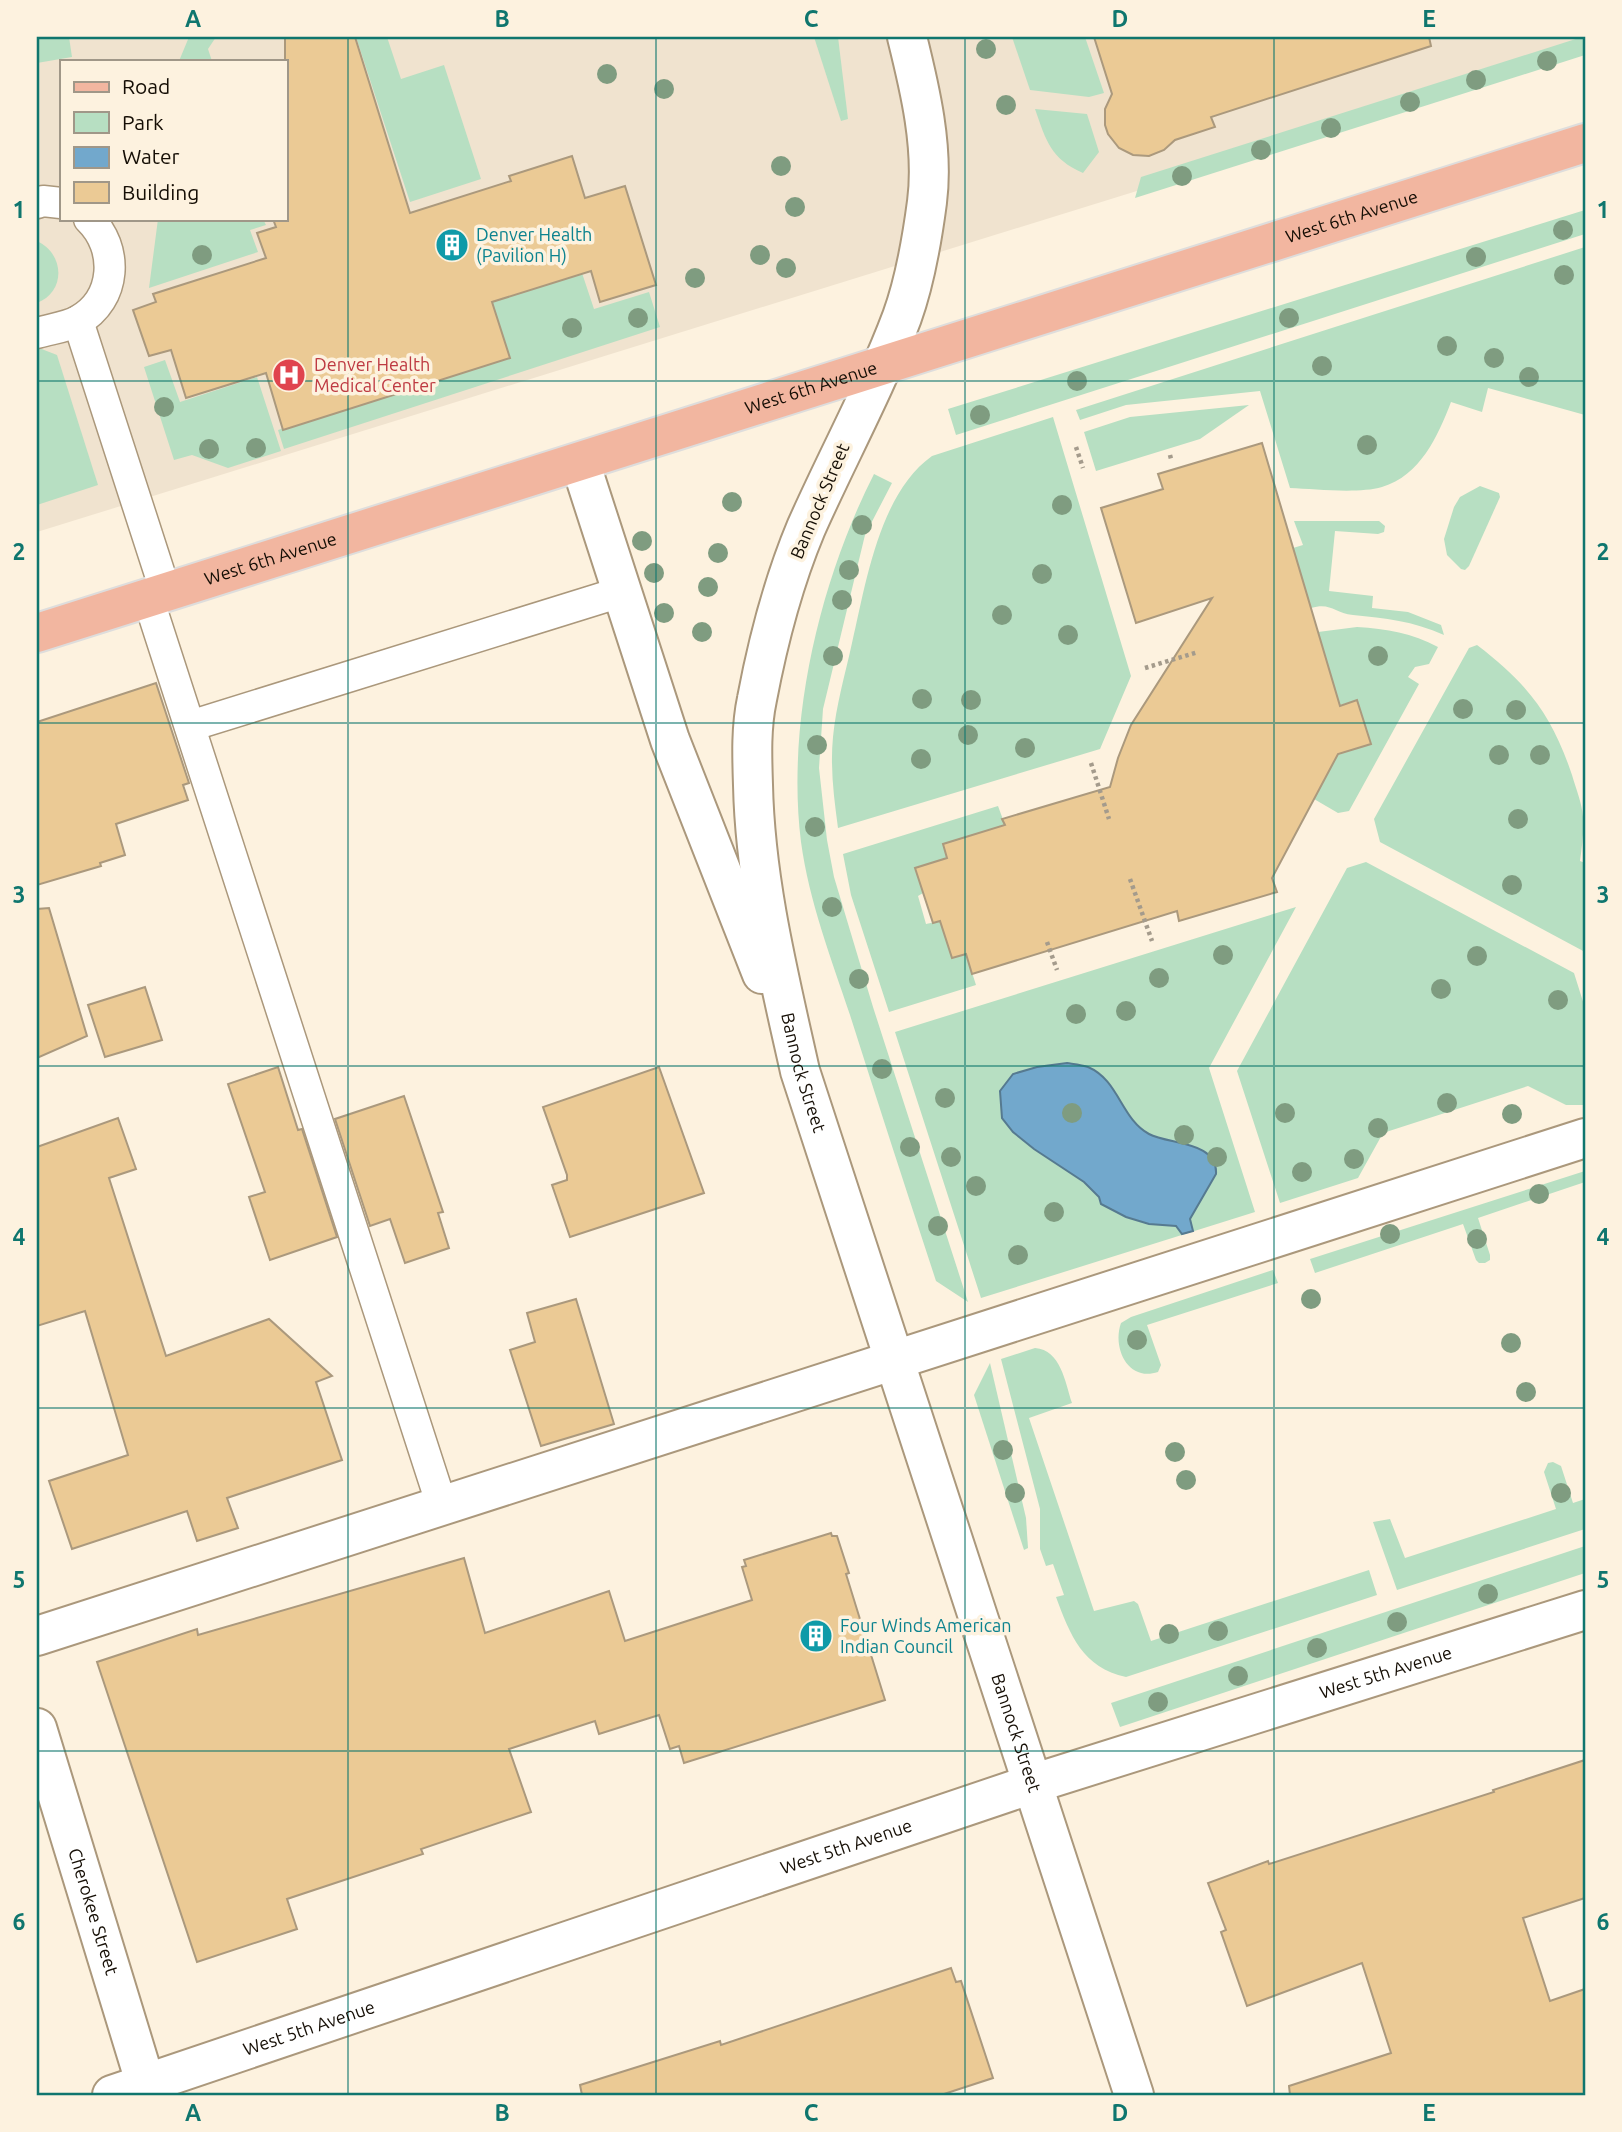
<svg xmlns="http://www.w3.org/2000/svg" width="1622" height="2132" font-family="Ubuntu,sans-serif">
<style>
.medical{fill:#f0e3cf;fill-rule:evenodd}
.green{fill:#b7dfc2}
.water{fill:#72a8cc;stroke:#567a90;stroke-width:2}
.building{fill:#ebca95;stroke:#ab997d;stroke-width:2}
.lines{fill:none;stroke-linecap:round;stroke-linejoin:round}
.service-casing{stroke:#ab987c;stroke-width:33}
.minor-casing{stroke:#ab987c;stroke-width:42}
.tertiary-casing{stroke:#ab987c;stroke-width:42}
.primary-casing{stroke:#dedddc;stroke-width:42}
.path{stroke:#a49b8c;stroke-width:4.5;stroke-dasharray:3.5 3.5;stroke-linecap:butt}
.service{stroke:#fff;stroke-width:30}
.minor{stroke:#fff;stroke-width:38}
.tertiary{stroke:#fff;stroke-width:38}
.primary{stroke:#f2b6a0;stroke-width:38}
.tree{fill:#7f9c80}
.grid{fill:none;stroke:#0f766e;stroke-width:2;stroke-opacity:0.55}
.labels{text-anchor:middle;stroke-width:7;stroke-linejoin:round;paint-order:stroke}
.street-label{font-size:18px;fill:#150e05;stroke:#fdf2df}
.culture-label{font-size:18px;fill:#0d838f;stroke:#fdf2df;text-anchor:start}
.health-label{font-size:18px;fill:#be3a42;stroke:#fdf2df;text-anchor:start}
.neatline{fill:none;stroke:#0f766e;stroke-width:2.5}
.grid-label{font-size:23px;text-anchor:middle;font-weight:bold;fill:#0f766e}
</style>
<rect width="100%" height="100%" fill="#fdf2df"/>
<!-- medical -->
<path class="medical" d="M37,37H1585V52L37,532ZM61,61H285V219H61Z"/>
<!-- green -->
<g class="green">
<polygon points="37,37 69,37 72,57 37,63"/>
<polygon points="189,37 216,37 208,49 212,61 179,61"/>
<polygon points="356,37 387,37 401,79 444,65 481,179 410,202"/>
<polygon points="814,37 838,37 848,119 841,121"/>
<polygon points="1012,37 1085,37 1104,93 1089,97 1030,90"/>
<polygon points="1582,37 1585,37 1585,55 1135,198 1141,177"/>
<path d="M1035,109L1087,114L1099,152L1083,173C1051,159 1046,141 1035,109Z"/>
<polygon points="1585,210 1585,234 956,435 948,409"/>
<polygon points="158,219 263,219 266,225 250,230 258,252 149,288"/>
<path d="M37,241C65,254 66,292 37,303Z"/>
<path d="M1585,247V415L1488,388L1482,412L1451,402C1438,436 1420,476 1382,487C1358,494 1315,489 1290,488L1260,391L1126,405L1080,420L1076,410Z"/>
<polygon points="582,273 594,309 649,292 660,327 284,449 278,430 507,355 490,303"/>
<polygon points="39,348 57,355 98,485 37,505 37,349"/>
<polygon points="165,360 180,402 257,377 281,451 228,468 192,455 174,460 144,367"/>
<polygon points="1249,405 1200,439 1096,471 1084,432 1130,417"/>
<path d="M1053,417L1131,676L1100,749L838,828C834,798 830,768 833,737C836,705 845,675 852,643C866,583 879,494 932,456Z"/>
<path d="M874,474L892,483L865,535L823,709L819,768L827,840L834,877L873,1007L968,1302L936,1281C907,1192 878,1104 850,1015C831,958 809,901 801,842C786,722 820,580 874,474Z"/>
<polygon points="1480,486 1499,493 1500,497 1469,566 1465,570 1461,569 1447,555 1444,539 1454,507 1460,497"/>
<path d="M1294,521H1379L1385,526L1384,532L1378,534L1335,531L1329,591L1373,596L1372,608L1408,612L1441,625L1444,635C1413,621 1385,618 1353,615C1334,613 1331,602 1311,608L1293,548L1303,545Z"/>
<path d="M1357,627C1387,629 1412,633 1438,647L1429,664L1415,667L1408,677L1419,684L1349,811L1338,813L1314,799L1338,754L1371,744L1357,700L1331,708L1318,632Z"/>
<path d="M1477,645C1527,683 1552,715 1572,775C1576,789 1582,803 1583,817C1584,832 1582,846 1580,861L1585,863V952L1380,842L1374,819L1469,648Z"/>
<polygon points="998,806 1005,825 947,858 915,868 923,893 918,896 926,924 940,921 952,958 966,954 976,985 889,1012 851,895 843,854"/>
<polygon points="1366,862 1574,973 1585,1008 1585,1105 1566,1105 1528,1086 1383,1133 1358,1178 1280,1203 1237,1071 1347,868"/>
<polygon points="1296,907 1209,1068 1255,1212 981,1298 895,1032"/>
<polygon points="1585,1171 1585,1182 1478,1218 1490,1255 1490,1260 1485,1263 1479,1263 1476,1260 1463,1224 1315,1273 1310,1259"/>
<path d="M1273,1270L1278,1283L1147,1325L1161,1365L1158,1372C1128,1382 1112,1348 1121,1323L1131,1317Z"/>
<path d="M1035,1348C1061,1350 1065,1382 1072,1403L1029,1418L1094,1611L1134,1601L1138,1604L1151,1641L1369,1570L1377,1595L1126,1677C1083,1668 1070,1635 1056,1597L1064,1595L1053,1564L1046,1566L1040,1549V1509L1001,1359Z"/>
<polygon points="990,1363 1026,1518 1028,1548 1024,1550 974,1395"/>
<polygon points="1553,1462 1561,1466 1573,1503 1585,1499 1585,1529 1397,1590 1373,1522 1390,1519 1405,1558 1556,1509 1544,1472 1548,1463"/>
<polygon points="1585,1546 1585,1573 1120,1727 1111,1703"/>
</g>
<!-- water -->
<path class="water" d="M1067,1063C1073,1064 1082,1065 1088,1067C1119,1080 1121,1119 1149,1134C1170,1145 1218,1141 1216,1174L1190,1219L1193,1231L1182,1234L1176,1226L1149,1224L1126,1217L1101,1204L1099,1197L1084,1182L1034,1149L1013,1132L1002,1118L1000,1091L1013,1074L1037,1067Z"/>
<!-- building -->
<g class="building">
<polygon points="285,37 355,37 410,213 511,181 509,176 572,156 585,198 625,186 656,285 600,302 591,271 492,302 510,358 283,430 266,373 186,398 171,350 149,356 133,310 156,302 153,294 266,258 257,233 276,227 273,219 285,219"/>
<polygon points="1094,37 1429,37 1431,46 1211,117 1215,127 1175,140 1164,150 1149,156 1133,155 1119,148 1108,134 1105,125 1105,109 1112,94"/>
<polygon points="1262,443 1340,706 1357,700 1371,744 1338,754 1272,878 1277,892 1179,921 1177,911 972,974 966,954 952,958 940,921 933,923 915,868 947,858 943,844 1005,825 1002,819 1110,787 1118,758 1131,725 1212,598 1136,623 1101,508 1163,489 1158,474"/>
<polygon points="156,683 189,783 183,785 188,800 116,824 125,855 100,863 101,866 37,885 37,722"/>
<polygon points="49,908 87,1036 37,1058 37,909"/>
<polygon points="145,987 162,1040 105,1057 88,1005"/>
<polygon points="278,1067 298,1130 302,1129 337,1237 270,1260 249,1197 265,1192 228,1084"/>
<polygon points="659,1067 704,1193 570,1237 552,1185 567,1180 567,1175 543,1107"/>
<polygon points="404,1096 443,1212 438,1213 449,1248 405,1263 390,1219 370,1226 335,1119"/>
<polygon points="118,1118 136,1169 109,1178 166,1356 269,1319 332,1376 316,1382 342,1460 227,1498 238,1528 197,1541 187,1511 72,1549 49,1481 128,1455 85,1311 37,1326 37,1147"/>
<polygon points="576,1299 614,1424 541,1446 510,1350 535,1342 527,1313"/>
<polygon points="831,1533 832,1536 837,1536 849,1573 846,1574 885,1700 684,1763 679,1746 670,1749 659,1715 599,1734 595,1721 509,1749 531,1812 421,1849 423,1854 287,1899 297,1929 197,1962 97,1662 197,1629 198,1635 464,1558 485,1633 609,1591 625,1641 752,1600 742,1567 746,1566 744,1560"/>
<polygon points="1585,1760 1585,1898 1523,1918 1550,2001 1585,1989 1585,2095 1290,2095 1289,2086 1391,2053 1362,1963 1247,2006 1221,1932 1226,1930 1208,1883 1268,1861 1269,1864 1494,1792 1493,1790"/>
<polygon points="951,1968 956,1982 961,1981 993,2078 941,2095 582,2095 580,2085 720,2041 721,2045"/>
</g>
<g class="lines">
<defs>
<g id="service">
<polyline points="37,203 43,201 61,203"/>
<polyline points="78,321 166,593"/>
<path d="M37,333C50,329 67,327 78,321C117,299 119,248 89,219"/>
<polyline points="148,598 442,1506"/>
<polyline points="190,726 621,592"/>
</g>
<g id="minor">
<polyline points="37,1636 1585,1138"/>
<path id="s1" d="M37,1728L149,2095"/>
<path id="s2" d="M112,2095L1032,1784L1585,1610"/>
</g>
<g id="tertiary">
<path id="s3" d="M907,37C920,89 934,148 927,202C922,240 915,281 902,317C875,389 837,458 806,528C783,583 768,641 757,699C751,727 752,756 753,785C755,881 779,977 800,1071L1134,2095"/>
<polyline points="580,462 670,740 762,974"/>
</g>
<g id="primary">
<path id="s4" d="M37,633L1585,143"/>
</g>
</defs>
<!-- service casing -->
<use href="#service" class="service-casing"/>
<!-- minor casing -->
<use href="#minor" class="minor-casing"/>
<!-- tertiary casing -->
<use href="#tertiary" class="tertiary-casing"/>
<!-- primary casing -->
<use href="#primary" class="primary-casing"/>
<!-- path -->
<g class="path">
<polyline points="1076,447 1083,468"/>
<polyline points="1170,455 1171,459"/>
<polyline points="1145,668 1198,652"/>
<polyline points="1091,763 1109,819"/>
<polyline points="1130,879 1152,941"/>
<polyline points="1047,942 1057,970"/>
</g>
<!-- service -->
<use href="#service" class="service"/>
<!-- minor -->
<use href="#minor" class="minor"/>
<!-- tertiary -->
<use href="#tertiary" class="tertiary"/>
<!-- primary -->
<use href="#primary" class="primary"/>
</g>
<!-- trees -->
<g class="tree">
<circle cx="986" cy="49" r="10"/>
<circle cx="1547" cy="61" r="10"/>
<circle cx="607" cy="74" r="10"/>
<circle cx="1476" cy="80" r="10"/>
<circle cx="664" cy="89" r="10"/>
<circle cx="1410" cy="102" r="10"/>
<circle cx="1006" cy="105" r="10"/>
<circle cx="1331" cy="128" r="10"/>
<circle cx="1261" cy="150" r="10"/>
<circle cx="781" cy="166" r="10"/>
<circle cx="1182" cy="176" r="10"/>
<circle cx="795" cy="207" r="10"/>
<circle cx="1563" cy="230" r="10"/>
<circle cx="202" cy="255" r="10"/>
<circle cx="760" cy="255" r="10"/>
<circle cx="1476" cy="257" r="10"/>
<circle cx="786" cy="268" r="10"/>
<circle cx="1564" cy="275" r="10"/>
<circle cx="695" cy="278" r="10"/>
<circle cx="638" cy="318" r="10"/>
<circle cx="1289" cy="318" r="10"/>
<circle cx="572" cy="328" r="10"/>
<circle cx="1447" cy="346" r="10"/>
<circle cx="1494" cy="358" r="10"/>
<circle cx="1322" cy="366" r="10"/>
<circle cx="1529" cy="377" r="10"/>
<circle cx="1077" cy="381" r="10"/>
<circle cx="164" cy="407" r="10"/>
<circle cx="980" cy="415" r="10"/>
<circle cx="1367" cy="445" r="10"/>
<circle cx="256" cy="448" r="10"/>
<circle cx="209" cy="449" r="10"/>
<circle cx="732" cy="502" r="10"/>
<circle cx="1062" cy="505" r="10"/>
<circle cx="862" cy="525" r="10"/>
<circle cx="642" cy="541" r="10"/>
<circle cx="718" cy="553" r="10"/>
<circle cx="849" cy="570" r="10"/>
<circle cx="654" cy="573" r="10"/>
<circle cx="1042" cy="574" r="10"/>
<circle cx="708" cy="587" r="10"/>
<circle cx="842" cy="600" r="10"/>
<circle cx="664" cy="613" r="10"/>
<circle cx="1002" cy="615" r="10"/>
<circle cx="702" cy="632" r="10"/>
<circle cx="1068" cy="635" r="10"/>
<circle cx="833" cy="656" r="10"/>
<circle cx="1378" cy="656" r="10"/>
<circle cx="922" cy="699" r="10"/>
<circle cx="971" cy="700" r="10"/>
<circle cx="1463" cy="709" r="10"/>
<circle cx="1516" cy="710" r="10"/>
<circle cx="968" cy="735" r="10"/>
<circle cx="817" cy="745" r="10"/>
<circle cx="1025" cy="748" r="10"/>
<circle cx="1499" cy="755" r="10"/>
<circle cx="1540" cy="755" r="10"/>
<circle cx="921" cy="759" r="10"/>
<circle cx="1518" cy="819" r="10"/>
<circle cx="815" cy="827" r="10"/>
<circle cx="1512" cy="885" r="10"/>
<circle cx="832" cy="907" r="10"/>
<circle cx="1223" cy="955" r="10"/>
<circle cx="1477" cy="956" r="10"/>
<circle cx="1159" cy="978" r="10"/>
<circle cx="859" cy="979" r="10"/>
<circle cx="1441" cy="989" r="10"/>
<circle cx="1558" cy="1000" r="10"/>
<circle cx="1126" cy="1011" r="10"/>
<circle cx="1076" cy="1014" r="10"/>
<circle cx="882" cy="1069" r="10"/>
<circle cx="945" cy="1098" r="10"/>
<circle cx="1447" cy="1103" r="10"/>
<circle cx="1072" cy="1113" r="10"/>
<circle cx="1285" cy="1113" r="10"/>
<circle cx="1512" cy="1114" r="10"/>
<circle cx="1378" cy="1128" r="10"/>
<circle cx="1184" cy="1135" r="10"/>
<circle cx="910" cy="1147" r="10"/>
<circle cx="951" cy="1157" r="10"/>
<circle cx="1217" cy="1157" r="10"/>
<circle cx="1354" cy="1159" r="10"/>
<circle cx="1302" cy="1172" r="10"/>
<circle cx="976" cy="1186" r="10"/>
<circle cx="1539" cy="1194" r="10"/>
<circle cx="1054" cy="1212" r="10"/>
<circle cx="938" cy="1226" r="10"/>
<circle cx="1390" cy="1234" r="10"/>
<circle cx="1477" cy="1239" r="10"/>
<circle cx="1018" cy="1255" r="10"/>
<circle cx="1311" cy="1299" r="10"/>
<circle cx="1137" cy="1340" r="10"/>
<circle cx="1511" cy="1343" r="10"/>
<circle cx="1526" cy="1392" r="10"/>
<circle cx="1003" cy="1450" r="10"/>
<circle cx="1175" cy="1452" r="10"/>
<circle cx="1186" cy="1480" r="10"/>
<circle cx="1015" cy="1493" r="10"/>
<circle cx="1561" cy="1493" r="10"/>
<circle cx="1488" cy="1594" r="10"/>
<circle cx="1397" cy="1622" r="10"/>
<circle cx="1218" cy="1631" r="10"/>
<circle cx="1169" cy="1634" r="10"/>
<circle cx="1317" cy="1648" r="10"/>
<circle cx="1238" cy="1676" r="10"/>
<circle cx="1158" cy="1702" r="10"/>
</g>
<!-- grid -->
<path class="grid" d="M348,37V2095M656,37V2095M965,37V2095M1274,37V2095M37,381H1585M37,723H1585M37,1066H1585M37,1408H1585M37,1751H1585"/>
<!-- icons -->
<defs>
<symbol id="building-disc" viewBox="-11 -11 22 22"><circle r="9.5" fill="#0f9aa8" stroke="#fdf2df"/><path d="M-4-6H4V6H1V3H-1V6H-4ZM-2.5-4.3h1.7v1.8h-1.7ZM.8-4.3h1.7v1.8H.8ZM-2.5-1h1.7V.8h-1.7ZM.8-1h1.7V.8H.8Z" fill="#fff"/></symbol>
<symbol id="hospital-disc" viewBox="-11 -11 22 22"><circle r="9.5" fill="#e0444e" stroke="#fdf2df"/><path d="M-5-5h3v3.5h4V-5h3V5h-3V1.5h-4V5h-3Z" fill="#fff"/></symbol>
</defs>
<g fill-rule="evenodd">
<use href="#building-disc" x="433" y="226" width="38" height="38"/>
<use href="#hospital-disc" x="270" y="356" width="38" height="38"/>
<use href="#building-disc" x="797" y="1617" width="38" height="38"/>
</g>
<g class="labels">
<!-- street labels -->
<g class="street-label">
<text dy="6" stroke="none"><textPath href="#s4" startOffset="1379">West 6th Avenue</textPath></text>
<text dy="6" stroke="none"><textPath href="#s4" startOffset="812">West 6th Avenue</textPath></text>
<text transform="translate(820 501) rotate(-67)" y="6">Bannock Street</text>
<text dy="6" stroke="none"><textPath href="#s4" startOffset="245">West 6th Avenue</textPath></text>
<text dy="6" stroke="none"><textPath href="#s3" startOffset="1074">Bannock Street</textPath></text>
<text dy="6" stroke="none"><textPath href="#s2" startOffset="1342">West 5th Avenue</textPath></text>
<text dy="6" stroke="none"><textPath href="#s3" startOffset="1768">Bannock Street</textPath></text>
<text dy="6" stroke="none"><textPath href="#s2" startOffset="775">West 5th Avenue</textPath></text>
<text dy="6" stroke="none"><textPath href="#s1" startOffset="192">Cherokee Street</textPath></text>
<text dy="6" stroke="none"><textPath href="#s2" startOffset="208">West 5th Avenue</textPath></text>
</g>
<!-- culture labels -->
<g class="culture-label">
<text x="476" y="241">Denver Health<tspan x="476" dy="21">(Pavilion H)</tspan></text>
<text x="840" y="1632">Four Winds American<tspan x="840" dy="21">Indian Council</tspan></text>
</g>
<!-- health labels -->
<g class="health-label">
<text x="314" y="371">Denver Health<tspan x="314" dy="21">Medical Center</tspan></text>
</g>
</g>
<!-- border -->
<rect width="1622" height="2132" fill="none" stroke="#fdf2df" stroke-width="77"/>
<!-- legend -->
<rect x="60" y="60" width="228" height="161" fill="#fdf2df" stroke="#a09788" stroke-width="2"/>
<rect x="74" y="82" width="35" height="10" fill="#f2b6a0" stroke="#a09788" stroke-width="2"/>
<text x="122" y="94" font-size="21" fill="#150e05">Road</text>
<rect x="74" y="112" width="35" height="21" fill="#b7dfc2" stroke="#a09788" stroke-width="2"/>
<text x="122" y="130" font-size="21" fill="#150e05">Park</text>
<rect x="74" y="147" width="35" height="21" fill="#72a8cc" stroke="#a09788" stroke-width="2"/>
<text x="122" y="164" font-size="21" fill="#150e05">Water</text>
<rect x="74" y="182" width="35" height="21" fill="#ebca95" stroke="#a09788" stroke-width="2"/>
<text x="122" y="200" font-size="21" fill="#150e05">Building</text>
<rect x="38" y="38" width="1546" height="2056" class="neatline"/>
<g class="grid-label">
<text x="193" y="27">A</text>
<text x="502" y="27">B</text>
<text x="811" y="27">C</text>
<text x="1120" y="27">D</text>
<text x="1429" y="27">E</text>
<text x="19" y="218">1</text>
<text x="1603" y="218">1</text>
<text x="19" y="560">2</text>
<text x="1603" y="560">2</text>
<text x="19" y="903">3</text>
<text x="1603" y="903">3</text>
<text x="19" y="1245">4</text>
<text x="1603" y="1245">4</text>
<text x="19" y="1588">5</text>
<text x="1603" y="1588">5</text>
<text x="19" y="1930">6</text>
<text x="1603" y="1930">6</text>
<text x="193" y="2121">A</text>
<text x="502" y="2121">B</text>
<text x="811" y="2121">C</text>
<text x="1120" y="2121">D</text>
<text x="1429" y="2121">E</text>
</g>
</svg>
